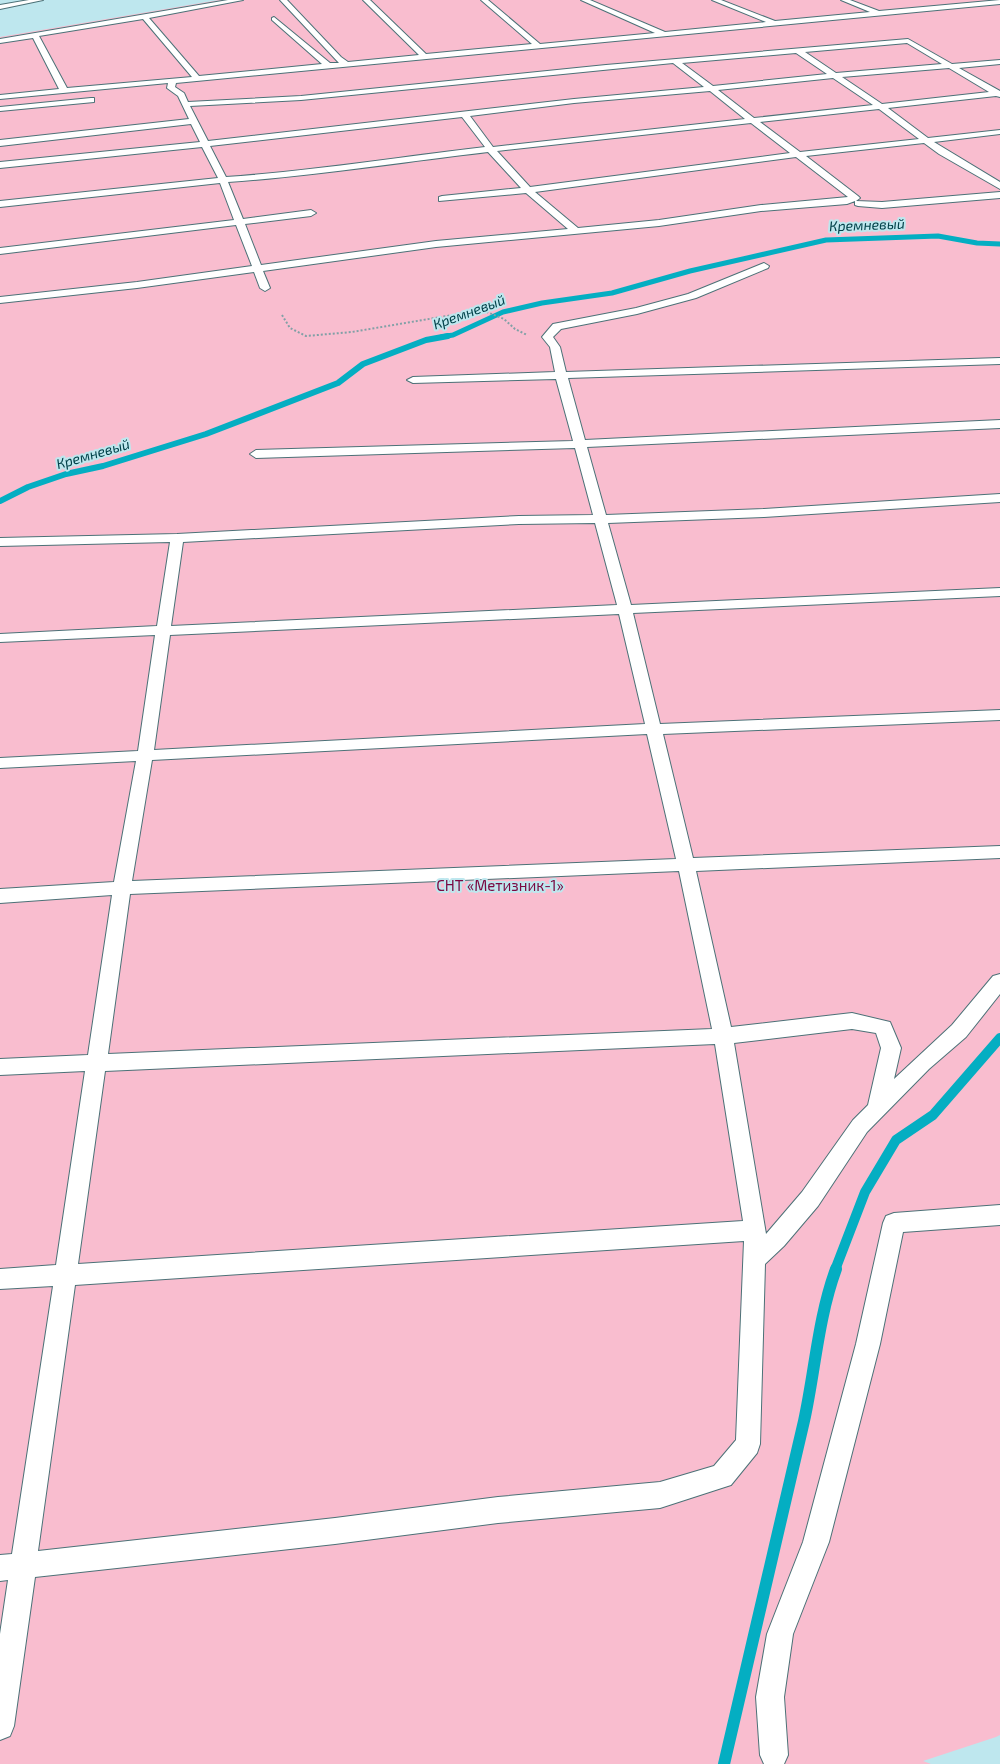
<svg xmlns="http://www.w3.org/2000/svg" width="1000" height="1764" font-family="'Exo 2',sans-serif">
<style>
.green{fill:#f9bdcf}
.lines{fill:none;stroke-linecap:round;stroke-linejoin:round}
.stream-far3{stroke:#04aec2;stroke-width:5}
.stream-far2{stroke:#04aec2;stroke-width:6}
.stream-far1{stroke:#04aec2;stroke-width:10}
.stream{stroke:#04aec2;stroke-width:12}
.lane-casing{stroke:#4c7177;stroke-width:2}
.path{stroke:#81a0a6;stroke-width:2;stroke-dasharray:2 2;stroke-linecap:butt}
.lane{fill:#fff;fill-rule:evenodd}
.labels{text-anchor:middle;stroke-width:4;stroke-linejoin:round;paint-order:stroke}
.far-water-label{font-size:14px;font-style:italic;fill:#004048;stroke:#bee7ee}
.park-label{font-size:15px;fill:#7a0841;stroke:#bee7ee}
</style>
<rect width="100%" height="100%" fill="#bee7ee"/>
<!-- green -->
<polygon class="green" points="219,0 1000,0 1000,1735 996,1737 923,1761 931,1764 0,1764 0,37"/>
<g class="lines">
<!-- stream-far3 -->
<polyline class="stream-far3" points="441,337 453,335 503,312 542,303 612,293 690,271 826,240 938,236 977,243 1000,244"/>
<!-- stream-far2 -->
<polyline class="stream-far2" points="0,501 28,487 66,474 103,466 206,434 338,383 363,364 426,340 448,336"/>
<!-- stream-far1 -->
<polyline class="stream-far1" points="835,1270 865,1192 896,1140 933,1115 1000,1038"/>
<!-- stream -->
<path class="stream" d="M724,1764C751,1650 778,1536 804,1421C815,1371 818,1318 836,1269"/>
<defs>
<g id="lane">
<polygon points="29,0 43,0 0,9 0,5"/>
<path d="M228,0H243L149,18L199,76L322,64L272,20V18L274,17L330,63H339L280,0H287L341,57L348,62L419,55L363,0H370L426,54L532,44L481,0H488L540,44L655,33L581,0H590L665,32L766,22L712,0H721L775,21L870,12L841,0H850L879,11L1000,0V4L176,83L175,87L184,93L188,102L301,96L606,65L908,39L952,64L1000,60V64L959,68L1000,91V97L996,96L888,108L928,138L1000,130V134L934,142L1000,182V189L939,154L924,143L806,156L858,196L860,198L856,201L882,202L1000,192V198L882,208L858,206L855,205V201L847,204L761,211L659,226L436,247L263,271L270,288L265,291L260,288L254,272L137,288L0,303V297L137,282L252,266L236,225L0,254V248L234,220L220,183L0,207V201L218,178L202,147L0,168V162L200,142L191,124L0,146V140L189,119L178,96L167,88L168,83L0,99V95L59,89L33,38L0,43V39ZM143,19L192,77L67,88L39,36ZM907,43L942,64L836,73L805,52ZM796,53L827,74L713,86L682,63ZM673,63L704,87L574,99L208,141L190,106L301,100ZM949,68L989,92L882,104L842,77ZM833,78L873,105L754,118L718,90ZM710,91L745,119L493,147L470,116L574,103ZM879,109L919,139L800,152L760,122ZM462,117L485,147C398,157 313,171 226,177L210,146ZM751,123L790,153L530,187L497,151ZM488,152L521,188L442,196L439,197V201L526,193L568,229L436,241L261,265L245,224L311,216L316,213L311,210L243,219L228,182C315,176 402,162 488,152ZM796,157L848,197L761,205L659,220L578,228L535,192Z"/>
<polygon points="91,98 94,98 94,102 0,111 0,107"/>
<path d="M764,263L769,266L768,268L696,298L637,314L561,329L553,337L560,347L566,372L1000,358V364L568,378L585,440L1000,420V428L587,447L606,515L764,509L1000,494V502L764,517L608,523L631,605L1000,588V596L633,613L660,724L1000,710V720L663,734L693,858L1000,846V858L696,871L731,1027L852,1013L890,1022L901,1048L894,1079L952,1025L993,976L1000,974V994L966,1037L929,1069L867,1132L818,1206L784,1246L765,1264L760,1444L757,1453L731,1485L660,1508L498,1523L335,1544L35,1577L14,1726L10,1736L0,1740V1634L8,1580L0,1581V1555L12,1554L53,1286L0,1289V1269L56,1265L85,1071L0,1075V1059L88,1055L112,895L0,903V889L114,882L136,761L0,768V758L138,751L155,635L0,642V634L157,626L170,542L0,546V538L177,534L519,516L593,515L575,448L256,458L250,454L256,450L573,441L556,379L413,383L407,380L413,377L555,372L550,347L542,337L553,324L636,308L688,294ZM595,523L617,605L171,626L183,542L519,524ZM619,614L645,724L154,750L170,635ZM647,734L676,859L132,881L152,760ZM679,871L712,1029L108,1054L130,894ZM852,1029L876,1033L881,1048L868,1105L853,1120L802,1192L766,1234L734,1043ZM715,1044L743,1221L78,1264L105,1071ZM744,1241L736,1440L714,1466L660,1482L498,1497L335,1518L38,1551L75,1285Z"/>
<polygon points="1000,1205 1000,1225 903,1232 880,1344 829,1542 793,1634 784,1697 788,1755 784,1764 764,1764 760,1755 756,1697 767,1634 803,1542 856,1344 883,1223 886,1216 894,1213"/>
</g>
</defs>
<!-- lane casing -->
<use href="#lane" class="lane-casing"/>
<!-- path -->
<polyline class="path" points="282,315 290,328 306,336 352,332 482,310 504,319 515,329 527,335"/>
<!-- lane -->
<use href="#lane" class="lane"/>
</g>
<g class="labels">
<!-- far-water labels -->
<g class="far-water-label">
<text transform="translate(867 225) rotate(-2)" y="5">Кремневый</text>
<text transform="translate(469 312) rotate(-20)" y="5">Кремневый</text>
<text transform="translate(93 454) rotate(-16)" y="5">Кремневый</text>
</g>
<!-- park labels -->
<g class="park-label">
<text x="500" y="891">СНТ «Метизник-1»</text>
</g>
</g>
</svg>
